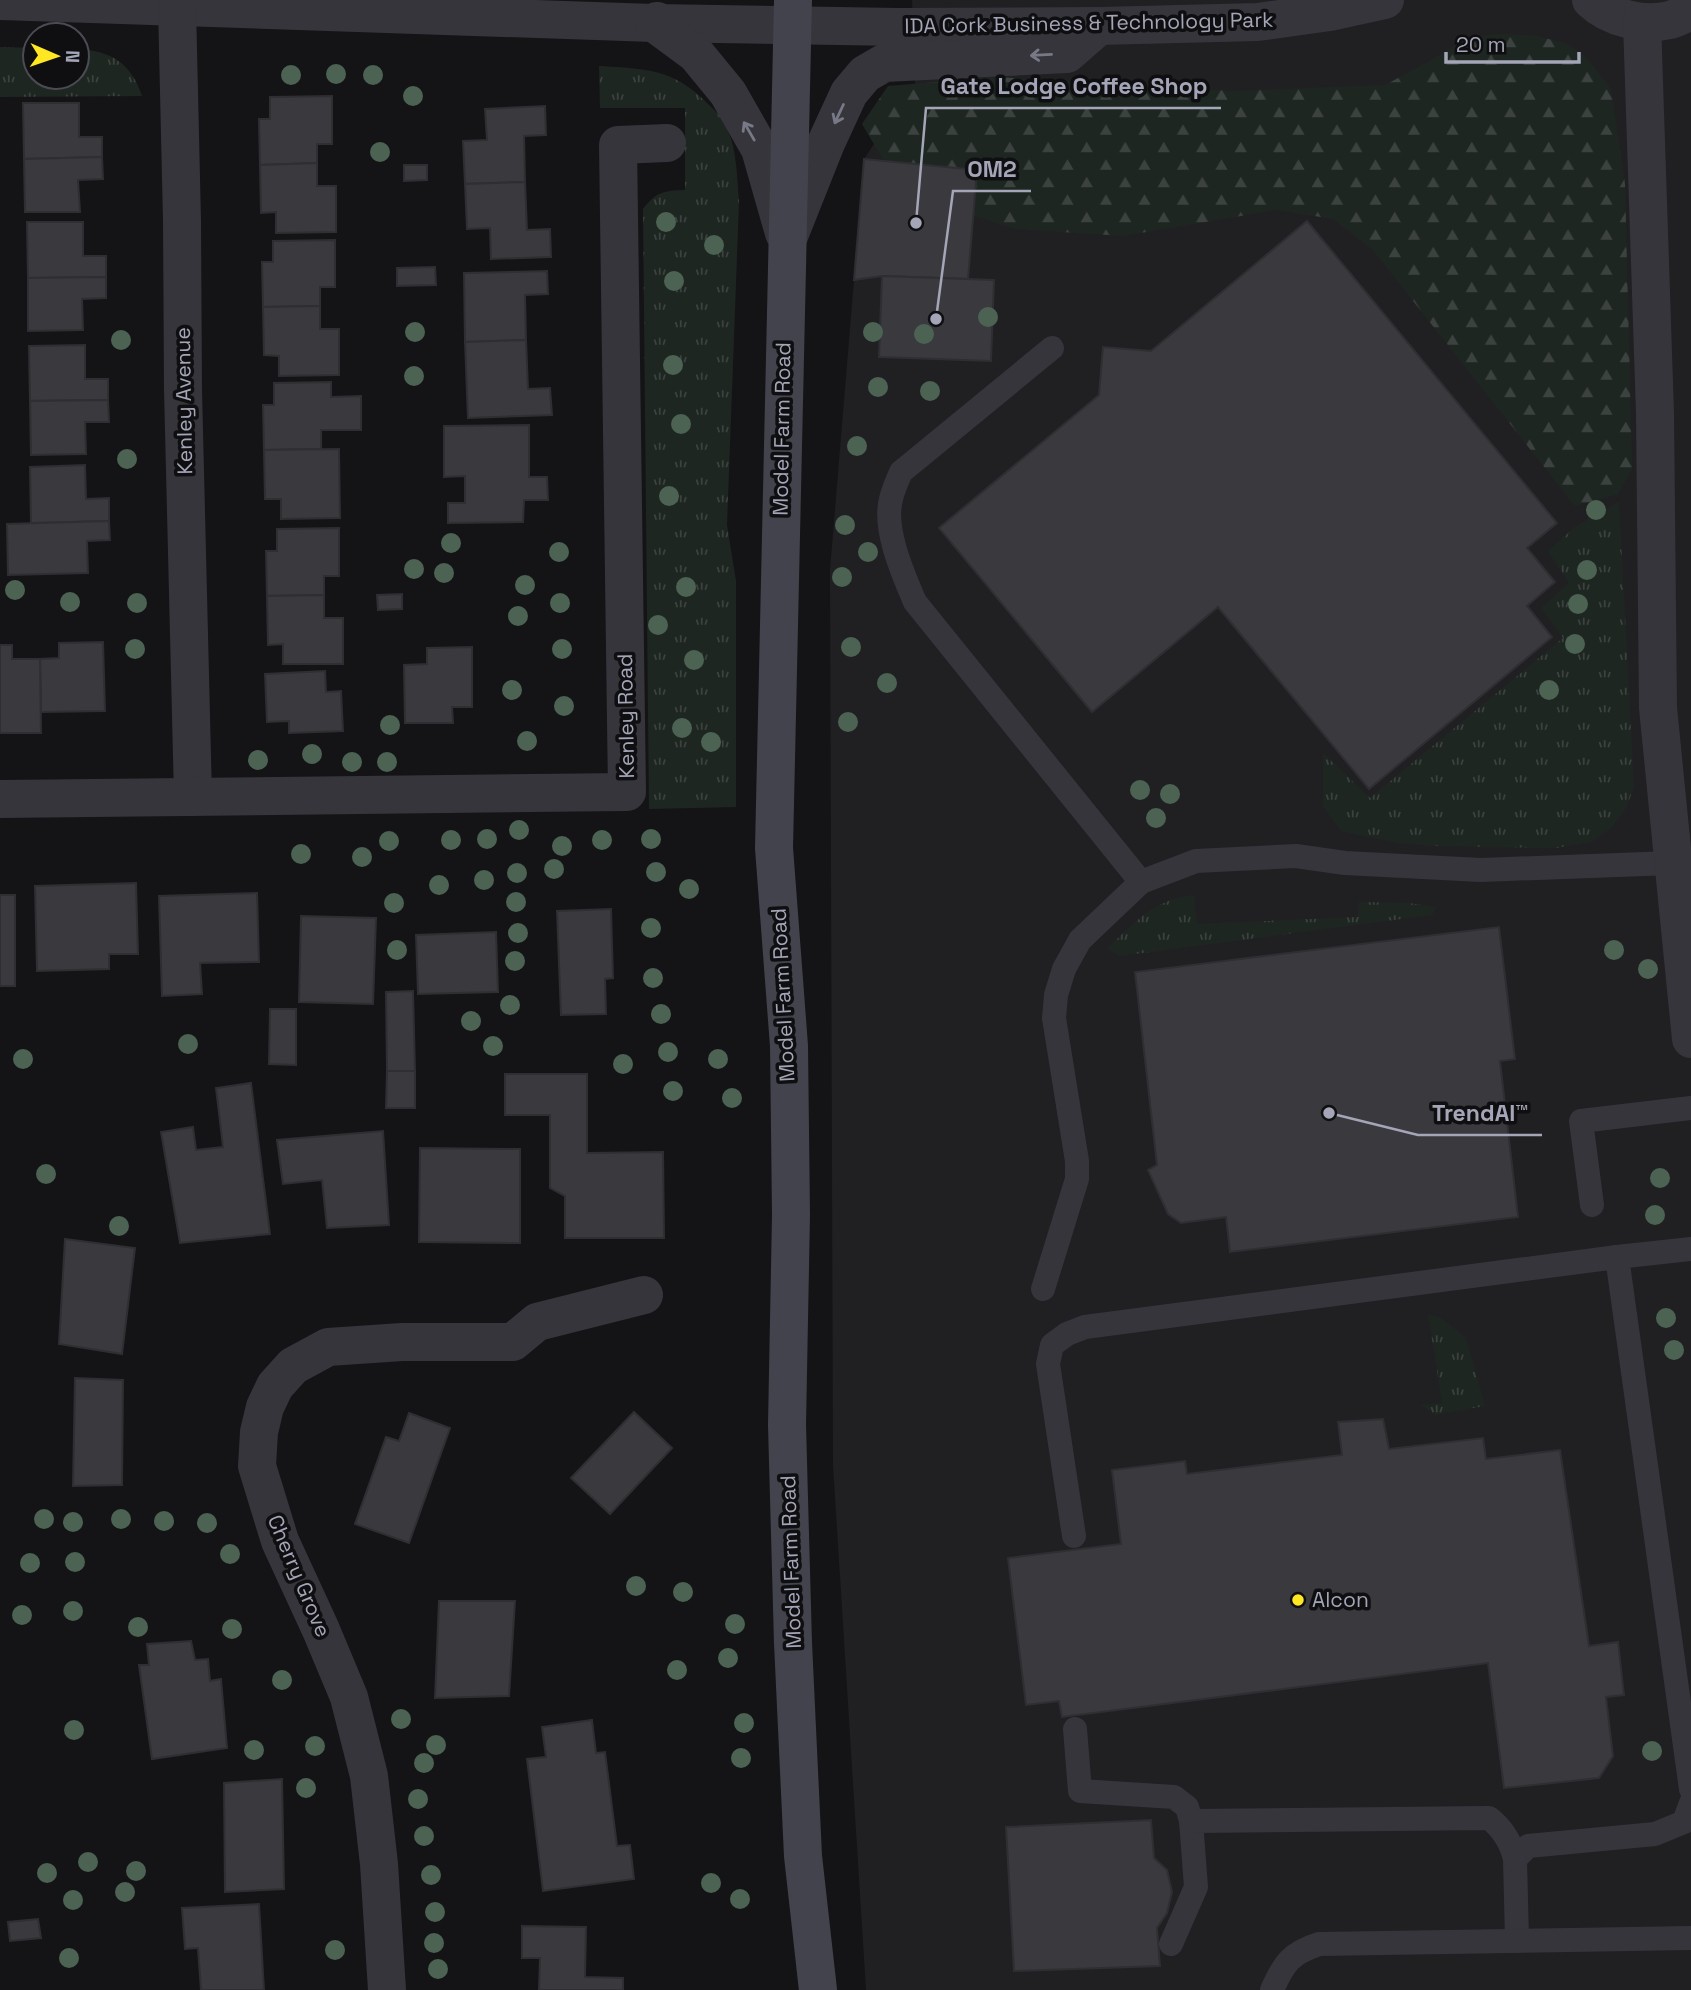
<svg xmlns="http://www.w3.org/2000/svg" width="1691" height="1990" font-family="'Space Grotesk',sans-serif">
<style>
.built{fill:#202023}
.grass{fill:url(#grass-tufts)}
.forest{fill:url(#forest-firs)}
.building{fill:#39393e;stroke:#2f2e32;stroke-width:2}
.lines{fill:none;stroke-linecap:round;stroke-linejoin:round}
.lane{stroke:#35353b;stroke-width:24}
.street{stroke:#35353b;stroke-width:38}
.secondary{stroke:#42434c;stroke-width:38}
.tree{fill:#4c6354}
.oneway{stroke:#787986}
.poi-dot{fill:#ffe723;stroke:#0f0f11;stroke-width:2.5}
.labels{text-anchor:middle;stroke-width:7;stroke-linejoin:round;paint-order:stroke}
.street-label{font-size:21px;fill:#a4a6b8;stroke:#0f0f11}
.poi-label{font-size:21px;fill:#a4a6b8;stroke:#0f0f11;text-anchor:start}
.leader{fill:none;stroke:#a4a6b8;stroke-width:2.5}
.callout-dot{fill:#a4a6b8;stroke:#0f0f11;stroke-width:2.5}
.callout-label{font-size:23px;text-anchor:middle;font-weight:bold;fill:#a4a6b8;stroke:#0f0f11;stroke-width:7;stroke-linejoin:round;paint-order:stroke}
</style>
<defs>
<pattern id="grass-tufts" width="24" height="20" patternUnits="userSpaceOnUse" patternTransform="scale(1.75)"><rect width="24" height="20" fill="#1e2621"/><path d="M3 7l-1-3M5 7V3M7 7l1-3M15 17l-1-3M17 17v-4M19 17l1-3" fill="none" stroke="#3c423f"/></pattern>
<pattern id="forest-firs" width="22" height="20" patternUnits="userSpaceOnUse" patternTransform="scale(1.75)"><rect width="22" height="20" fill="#1e2621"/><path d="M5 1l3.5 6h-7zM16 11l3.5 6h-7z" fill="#3c423f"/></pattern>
</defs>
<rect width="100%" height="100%" fill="#141416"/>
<!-- built -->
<polygon class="built" points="912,0 1691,0 1691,1990 866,1990 833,1465 830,570 854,280 882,276 967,279 864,159 888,123 916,110"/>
<!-- grass -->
<g class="grass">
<path d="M0,47L35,48V77H77V49C112,51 131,63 142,96L0,97Z"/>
<path d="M599,66C647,69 673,68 709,105C717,112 724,120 728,131C737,151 737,179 739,201L727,525L736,581V807L649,809L643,209C657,191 664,191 685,190V108H600Z"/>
<polygon points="1619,502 1634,787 1626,808 1612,827 1592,842 1556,848 1435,846 1397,843 1341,831 1323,806 1323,753 1370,798 1563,638 1541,608 1569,583 1548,551 1575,527"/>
<path d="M1194,895L1197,924L1358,917L1359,902L1408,903L1437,907L1432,915L1120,956L1107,949C1136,921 1153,900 1194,895Z"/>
<polygon points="1428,1314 1441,1318 1466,1338 1485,1406 1436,1415 1421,1405 1442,1403"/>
</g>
<!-- forest -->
<polygon class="forest" points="1502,34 1537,36 1568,44 1586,57 1611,89 1625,184 1632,469 1618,494 1575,506 1372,249 1333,219 1277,210 1123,236 1016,229 952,209 911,206 862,124 888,86 996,77 1234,91 1385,85 1430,61 1468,37"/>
<!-- building -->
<g class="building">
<polygon points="332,96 332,144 317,144 317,163 260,165 259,119 270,119 270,97"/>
<polygon points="23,103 79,103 79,137 102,137 102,157 24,159"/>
<polygon points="545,106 546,135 524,136 525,182 465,184 463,141 487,140 485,109"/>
<polygon points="102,157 103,179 78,180 80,212 25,212 24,159"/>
<polygon points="864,159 977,170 968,279 882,276 854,280"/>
<polygon points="317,163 317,186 336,186 336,232 276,233 276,212 261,213 260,165"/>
<polygon points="404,165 427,165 427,180 404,181"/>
<polygon points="525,182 527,230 550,229 551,257 491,259 490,228 467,229 465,184"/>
<polygon points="1307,221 1557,523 1527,548 1555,582 1527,606 1552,637 1369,789 1218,607 1092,712 939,528 1099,395 1103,347 1151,351"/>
<polygon points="27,222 83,222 83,256 106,256 106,277 28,278"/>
<polygon points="335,240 335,287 320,287 320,306 263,307 262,262 273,262 273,241"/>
<polygon points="435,267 436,285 397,286 397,268"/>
<polygon points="547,271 548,294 525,295 526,340 465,342 464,273"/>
<polygon points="882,276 994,280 991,361 879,357"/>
<polygon points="106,277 106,298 82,299 83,330 28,331 28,278"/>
<polygon points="320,306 320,329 339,329 339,375 279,376 279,356 264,355 263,307"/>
<polygon points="526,340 528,389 550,388 552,415 468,418 465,342"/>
<polygon points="85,345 85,379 108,379 108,400 30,401 29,346"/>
<polygon points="331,382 331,397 361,396 361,430 321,430 321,449 264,450 263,405 274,405 274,383"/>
<polygon points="108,400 109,422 85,422 86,454 31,455 30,401"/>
<polygon points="529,425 529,477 547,477 548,500 524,500 523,522 448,523 448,503 465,503 465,476 444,477 444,426"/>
<polygon points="339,449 340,518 281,519 281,499 265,499 264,450"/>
<polygon points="85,465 86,499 109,498 109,521 31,523 30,467"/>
<polygon points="109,521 110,540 87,541 88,573 8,575 7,524"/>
<polygon points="339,528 339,576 324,576 324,595 267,596 266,551 277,551 277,529"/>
<polygon points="402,594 402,609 378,610 377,595"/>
<polygon points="324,595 324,618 343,618 343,664 283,664 283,644 268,645 267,596"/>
<polygon points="103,642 105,711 41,712 40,659 59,658 59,643"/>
<polygon points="0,645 12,645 12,659 40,659 41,733 0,733"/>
<polygon points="472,647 472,707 452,707 453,723 405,723 404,665 427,664 427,648"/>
<polygon points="325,671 326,692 341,691 343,731 289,733 289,721 267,722 265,674"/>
<polygon points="136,883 138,954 109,954 109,969 37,971 35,886"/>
<polygon points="257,893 259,962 200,963 202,994 162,996 159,896"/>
<rect x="0" y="895" width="15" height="91"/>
<polygon points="611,909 613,978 605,979 606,1014 561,1015 557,911"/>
<polygon points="301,916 376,918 373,1004 299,1002"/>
<polygon points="1499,927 1515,1059 1500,1061 1518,1217 1230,1252 1226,1217 1181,1223 1168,1214 1148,1170 1157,1165 1135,972"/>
<polygon points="496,932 498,992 418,994 416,935"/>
<polygon points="413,991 415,1071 387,1071 386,992"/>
<polygon points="270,1009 296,1009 296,1065 269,1064"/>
<polygon points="387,1071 415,1071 415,1108 386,1108"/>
<polygon points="505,1074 587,1074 587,1153 663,1152 664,1238 565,1238 565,1196 550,1188 550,1115 505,1115"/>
<polygon points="251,1083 270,1234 180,1243 161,1132 193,1127 196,1150 223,1147 216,1088"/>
<polygon points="383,1131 389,1225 327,1228 322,1180 283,1184 277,1140"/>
<polygon points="420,1148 520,1149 520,1243 419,1242"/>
<polygon points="65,1239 135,1248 122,1354 59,1344"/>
<polygon points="75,1378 123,1380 122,1485 73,1486"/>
<polygon points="634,1412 672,1448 610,1514 571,1478"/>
<polygon points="409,1413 450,1428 409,1543 355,1524 386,1437 399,1441"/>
<polygon points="1383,1419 1389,1449 1483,1438 1486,1459 1560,1450 1589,1646 1618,1642 1624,1695 1606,1697 1613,1756 1599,1778 1504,1788 1488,1663 1062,1717 1059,1701 1026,1705 1008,1558 1121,1544 1112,1470 1185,1461 1187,1474 1342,1455 1338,1422"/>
<polygon points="439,1601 515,1601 509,1696 435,1698"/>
<polygon points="191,1641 195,1660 208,1659 210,1681 221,1679 227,1748 152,1759 139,1665 149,1665 147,1644"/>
<polygon points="592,1720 596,1753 605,1752 617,1846 630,1845 634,1879 543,1891 527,1759 546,1757 542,1727"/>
<polygon points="282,1779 284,1889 225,1892 224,1783"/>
<polygon points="1151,1820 1154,1858 1167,1870 1172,1892 1167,1913 1157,1928 1160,1966 1014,1971 1006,1827"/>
<polygon points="259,1904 264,1990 201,1990 198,1948 185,1949 182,1908"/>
<polygon points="38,1919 41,1938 10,1941 8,1922"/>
<polygon points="522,1926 586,1927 585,1977 623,1978 623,1990 539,1990 540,1958 522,1958"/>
</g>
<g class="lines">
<!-- lane -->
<g class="lane">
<path d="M1052,348L901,472C897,481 893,490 891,499C883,529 903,574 915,602L1141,882"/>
<polyline points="1592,1205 1581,1121 1691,1108"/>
<polyline points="1617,1257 1691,1789"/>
<polyline points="1043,1289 1077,1179 1077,1161 1054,1018 1056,995 1064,969 1080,940 1141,882 1196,861 1296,856 1345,863 1481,870 1672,863"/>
<polyline points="1074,1536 1048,1364 1052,1345 1067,1334 1085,1327 1617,1257 1691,1249"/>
<polyline points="1075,1729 1080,1791 1174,1797 1187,1807 1191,1821"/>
<polyline points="1517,1940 1515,1859 1528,1846 1655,1834 1684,1822 1691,1803"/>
<path d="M1171,1944L1196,1887L1191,1821L1489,1818C1503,1829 1511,1842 1515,1859"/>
<path d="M1272,1990C1284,1963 1291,1953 1319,1944L1691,1938"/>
</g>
<!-- street -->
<g class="street">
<path d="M1591,0C1611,19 1644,26 1670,20C1677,18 1684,14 1691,11"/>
<polyline points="0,1 654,23 899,27 1099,26 1258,22 1330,12 1385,0"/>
<polyline points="177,6 182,221 183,390 193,797"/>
<polyline points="657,21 654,23 696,54 728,93 760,149 784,233"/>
<polyline points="1642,22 1655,413 1658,708 1691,1039"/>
<polyline points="789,236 826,143 849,93 865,74 884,63 1067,54 1099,26"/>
<polyline points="0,799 627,792 618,145 667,143"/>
<polyline points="387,1990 379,1864 369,1776 349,1697 321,1630 280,1541 257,1466 259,1432 265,1407 275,1386 293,1366 328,1347 402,1342 513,1342 537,1322 644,1295"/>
</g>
<!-- secondary -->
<polyline class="secondary" points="793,0 774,848 789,1046 791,1215 787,1425 793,1643 803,1856 818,1990"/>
</g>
<!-- trees -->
<g class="tree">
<circle cx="336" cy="74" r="10"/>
<circle cx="291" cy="75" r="10"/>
<circle cx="373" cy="75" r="10"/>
<circle cx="413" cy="96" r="10"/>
<circle cx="380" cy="152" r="10"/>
<circle cx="666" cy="222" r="10"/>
<circle cx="714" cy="245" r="10"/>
<circle cx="674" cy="281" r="10"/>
<circle cx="988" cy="317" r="10"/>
<circle cx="415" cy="332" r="10"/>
<circle cx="873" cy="332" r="10"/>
<circle cx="924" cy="334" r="10"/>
<circle cx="121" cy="340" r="10"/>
<circle cx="673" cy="365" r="10"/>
<circle cx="414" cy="376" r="10"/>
<circle cx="878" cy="387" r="10"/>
<circle cx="930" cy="391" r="10"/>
<circle cx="681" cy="424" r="10"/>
<circle cx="857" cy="446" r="10"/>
<circle cx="127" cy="459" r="10"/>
<circle cx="669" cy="496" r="10"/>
<circle cx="1596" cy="510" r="10"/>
<circle cx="845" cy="525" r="10"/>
<circle cx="451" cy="543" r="10"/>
<circle cx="559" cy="552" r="10"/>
<circle cx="868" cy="552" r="10"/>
<circle cx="414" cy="569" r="10"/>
<circle cx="1587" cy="570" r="10"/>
<circle cx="444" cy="573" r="10"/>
<circle cx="842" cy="577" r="10"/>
<circle cx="525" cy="585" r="10"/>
<circle cx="686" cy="587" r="10"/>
<circle cx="15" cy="590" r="10"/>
<circle cx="70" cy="602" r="10"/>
<circle cx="137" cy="603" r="10"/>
<circle cx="560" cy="603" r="10"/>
<circle cx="1578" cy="604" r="10"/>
<circle cx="518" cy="616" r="10"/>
<circle cx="658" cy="625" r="10"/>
<circle cx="1575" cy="644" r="10"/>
<circle cx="851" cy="647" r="10"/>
<circle cx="135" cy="649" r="10"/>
<circle cx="562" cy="649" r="10"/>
<circle cx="694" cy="660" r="10"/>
<circle cx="887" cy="683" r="10"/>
<circle cx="512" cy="690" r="10"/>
<circle cx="1549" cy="690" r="10"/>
<circle cx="564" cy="706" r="10"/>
<circle cx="848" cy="722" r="10"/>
<circle cx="390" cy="725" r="10"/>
<circle cx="682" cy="728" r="10"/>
<circle cx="527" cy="741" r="10"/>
<circle cx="711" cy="742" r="10"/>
<circle cx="312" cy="754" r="10"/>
<circle cx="258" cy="760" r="10"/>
<circle cx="352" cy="762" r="10"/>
<circle cx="387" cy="762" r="10"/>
<circle cx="1140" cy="790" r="10"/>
<circle cx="1170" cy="794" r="10"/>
<circle cx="1156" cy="818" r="10"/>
<circle cx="519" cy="830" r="10"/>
<circle cx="487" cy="839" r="10"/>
<circle cx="651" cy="839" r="10"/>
<circle cx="451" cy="840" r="10"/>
<circle cx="602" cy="840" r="10"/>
<circle cx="389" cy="841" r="10"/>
<circle cx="562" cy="846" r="10"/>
<circle cx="301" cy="854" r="10"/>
<circle cx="362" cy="857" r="10"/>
<circle cx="554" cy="869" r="10"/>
<circle cx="656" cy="872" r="10"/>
<circle cx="517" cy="873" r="10"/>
<circle cx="484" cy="880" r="10"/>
<circle cx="439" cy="885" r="10"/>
<circle cx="689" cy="889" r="10"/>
<circle cx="516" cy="902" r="10"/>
<circle cx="394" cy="903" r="10"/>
<circle cx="651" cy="928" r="10"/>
<circle cx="518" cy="933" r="10"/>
<circle cx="397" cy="950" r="10"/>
<circle cx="1614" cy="950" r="10"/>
<circle cx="515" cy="961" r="10"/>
<circle cx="1648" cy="969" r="10"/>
<circle cx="653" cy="978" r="10"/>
<circle cx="510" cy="1005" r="10"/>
<circle cx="661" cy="1014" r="10"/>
<circle cx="471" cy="1021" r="10"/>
<circle cx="188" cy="1044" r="10"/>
<circle cx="493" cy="1046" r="10"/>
<circle cx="668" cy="1052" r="10"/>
<circle cx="23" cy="1059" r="10"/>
<circle cx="718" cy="1059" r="10"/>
<circle cx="623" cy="1064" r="10"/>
<circle cx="673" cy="1091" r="10"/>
<circle cx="732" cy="1098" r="10"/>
<circle cx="46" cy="1174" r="10"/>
<circle cx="1660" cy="1178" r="10"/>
<circle cx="1655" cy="1215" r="10"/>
<circle cx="119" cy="1226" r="10"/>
<circle cx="1666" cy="1318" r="10"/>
<circle cx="1674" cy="1350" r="10"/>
<circle cx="44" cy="1519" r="10"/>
<circle cx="121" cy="1519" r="10"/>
<circle cx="164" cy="1521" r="10"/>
<circle cx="73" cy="1522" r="10"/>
<circle cx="207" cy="1523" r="10"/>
<circle cx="230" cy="1554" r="10"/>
<circle cx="75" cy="1562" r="10"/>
<circle cx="30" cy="1563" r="10"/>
<circle cx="636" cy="1586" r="10"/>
<circle cx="683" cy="1592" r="10"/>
<circle cx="73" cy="1611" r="10"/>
<circle cx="22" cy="1615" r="10"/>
<circle cx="735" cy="1624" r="10"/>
<circle cx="138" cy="1627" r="10"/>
<circle cx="232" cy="1629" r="10"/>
<circle cx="728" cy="1658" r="10"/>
<circle cx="677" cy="1670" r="10"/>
<circle cx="282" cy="1680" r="10"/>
<circle cx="401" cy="1719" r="10"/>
<circle cx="744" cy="1723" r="10"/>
<circle cx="74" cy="1730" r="10"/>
<circle cx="436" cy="1745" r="10"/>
<circle cx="315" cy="1746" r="10"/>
<circle cx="254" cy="1750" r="10"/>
<circle cx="1652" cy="1751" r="10"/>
<circle cx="741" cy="1758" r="10"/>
<circle cx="424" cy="1763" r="10"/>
<circle cx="306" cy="1788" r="10"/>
<circle cx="418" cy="1799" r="10"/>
<circle cx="424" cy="1836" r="10"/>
<circle cx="88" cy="1862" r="10"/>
<circle cx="136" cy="1871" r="10"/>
<circle cx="47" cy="1873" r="10"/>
<circle cx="431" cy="1875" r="10"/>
<circle cx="711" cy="1883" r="10"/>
<circle cx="125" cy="1892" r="10"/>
<circle cx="740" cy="1899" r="10"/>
<circle cx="73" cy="1900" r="10"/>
<circle cx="435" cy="1912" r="10"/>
<circle cx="434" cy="1943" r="10"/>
<circle cx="335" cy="1950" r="10"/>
<circle cx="69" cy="1958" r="10"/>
<circle cx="438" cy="1969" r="10"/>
</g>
<!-- one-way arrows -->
<defs><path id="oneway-shaft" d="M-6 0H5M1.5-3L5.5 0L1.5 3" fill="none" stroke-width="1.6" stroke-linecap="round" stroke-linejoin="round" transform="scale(1.75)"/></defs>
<g class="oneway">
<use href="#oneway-shaft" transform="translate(1041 55) rotate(177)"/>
<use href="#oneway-shaft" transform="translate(839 114) rotate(115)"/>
<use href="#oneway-shaft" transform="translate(749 131) rotate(-120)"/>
</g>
<!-- markers -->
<circle class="poi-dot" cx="1298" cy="1600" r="7"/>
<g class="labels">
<!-- street labels -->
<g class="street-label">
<text transform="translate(1089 23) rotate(-1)" y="7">IDA Cork Business &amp; Technology Park</text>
<text transform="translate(184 401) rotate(-91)" y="7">Kenley Avenue</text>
<text transform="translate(782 429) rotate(-89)" y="7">Model Farm Road</text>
<text transform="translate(626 716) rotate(-91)" y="7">Kenley Road</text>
<text transform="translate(783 995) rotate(-93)" y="7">Model Farm Road</text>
<text transform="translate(791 1562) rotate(-92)" y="7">Model Farm Road</text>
<text transform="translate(299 1576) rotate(67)" y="7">Cherry Grove</text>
</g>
<!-- poi labels -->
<g class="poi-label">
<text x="1312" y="1607">Alcon</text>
</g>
</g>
<!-- callouts -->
<path class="leader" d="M916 223L926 108H1221M936 319L953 191H1031M1329 1113L1418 1135H1542"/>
<g class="callout-dot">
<circle cx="916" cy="223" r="7"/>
<circle cx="936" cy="319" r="7"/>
<circle cx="1329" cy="1113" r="7"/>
</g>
<g class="callout-label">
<text x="1074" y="94">Gate Lodge Coffee Shop</text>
<text x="992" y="177">OM2</text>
<text x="1480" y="1121">TrendAI™</text>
</g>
<!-- north arrow -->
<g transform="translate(56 56) rotate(92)"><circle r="33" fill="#0f0f11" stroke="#4b4b54" stroke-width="2"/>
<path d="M0-5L12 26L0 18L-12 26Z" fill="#ffe723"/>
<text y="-10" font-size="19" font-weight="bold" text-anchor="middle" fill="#a4a6b8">N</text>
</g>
<!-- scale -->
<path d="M1446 52v10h133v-10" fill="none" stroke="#a4a6b8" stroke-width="3.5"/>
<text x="1456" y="52" font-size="21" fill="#a4a6b8" stroke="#0f0f11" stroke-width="5" paint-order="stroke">20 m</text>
</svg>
